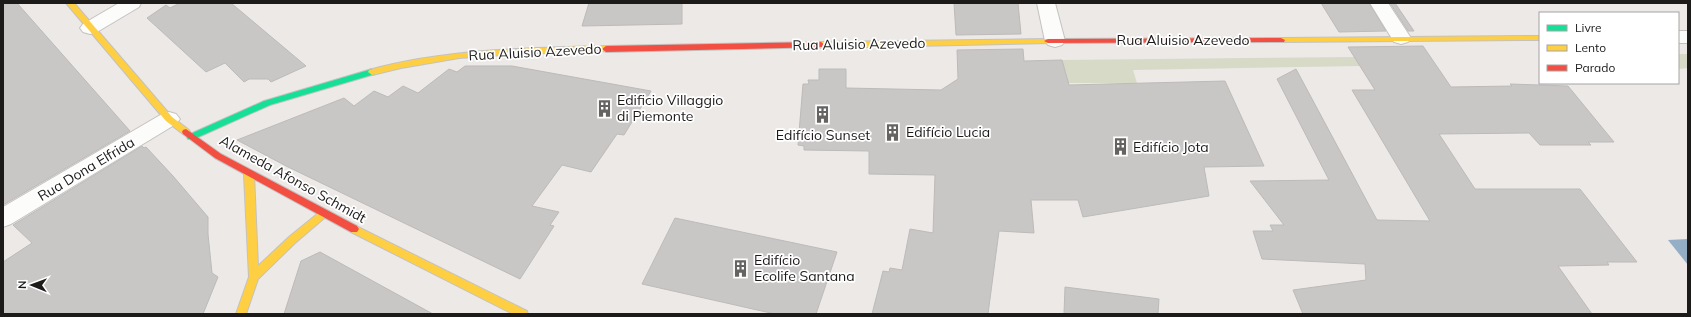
<svg xmlns="http://www.w3.org/2000/svg" width="1691" height="317" font-family="Mulish,sans-serif">
<style>
.green{fill:#d7dac7}
.water{fill:#94aec5}
.building{fill:#c9c6c6;stroke:#bdbaba}
.lines{fill:none;stroke-linecap:round;stroke-linejoin:round}
.street-casing{stroke:#c4c2c0;stroke-width:2}
.fast-casing{stroke:#c4c2c0;stroke-width:2}
.slow-casing{stroke:#c4c2c0;stroke-width:2}
.jam-casing{stroke:#c4c2c0;stroke-width:2}
.street{fill:#fcfcfb;fill-rule:evenodd}
.fast{fill:#16e098;fill-rule:evenodd}
.slow{fill:#ffcf43;fill-rule:evenodd}
.jam{fill:#f24e42;fill-rule:evenodd}
.labels{text-anchor:middle;stroke-width:3.5;stroke-linejoin:round;paint-order:stroke}
.street-label{font-size:14px;fill:#1d1b1a;stroke:#fff}
.poi-label{font-size:14px;fill:#1d1b1a;stroke:#fff;text-anchor:start}
</style>
<rect width="100%" height="100%" fill="#ece9e7"/>
<!-- green -->
<g class="green">
<polygon points="1678,54 1688,54 1688,68 1678,69"/>
<polygon points="1355,57 1360,66 1133,70 1137,83 1068,83 1062,60"/>
</g>
<!-- water -->
<polygon class="water" points="1688,239 1688,265 1668,240"/>
<!-- building -->
<g class="building">
<polygon points="3,3 17,3 130,131 3,205"/>
<polygon points="180,3 231,3 306,66 271,82 268,79 249,79 244,82 225,63 206,72 147,18 166,5 170,8"/>
<polygon points="589,3 682,3 682,24 582,26"/>
<polygon points="954,3 1018,3 1021,34 956,35"/>
<polygon points="1321,3 1369,3 1386,31 1339,32"/>
<polygon points="1390,3 1395,3 1414,31 1408,31"/>
<polygon points="1423,46 1451,87 1512,86 1510,84 1568,86 1614,142 1588,142 1591,145 1540,145 1529,133 1439,134 1475,189 1580,189 1637,262 1607,262 1609,265 1558,266 1592,314 1303,314 1293,290 1366,280 1365,264 1262,259 1253,231 1273,231 1270,225 1284,225 1250,181 1329,180 1277,79 1296,69 1377,220 1430,221 1352,90 1375,90 1348,47"/>
<polygon points="1023,49 1024,61 1062,60 1069,85 1225,81 1264,166 1204,167 1209,196 1083,217 1078,200 1031,200 1034,233 999,231 988,314 872,314 883,271 889,272 890,268 902,270 910,229 933,233 935,175 869,174 869,151 804,150 804,146 798,145 803,84 809,84 808,80 819,80 819,69 846,69 846,88 941,90 958,79 957,50"/>
<polygon points="465,66 512,66 651,91 624,135 617,134 591,172 562,165 532,206 559,212 550,225 554,226 520,279 286,166 237,140 344,98 354,106 374,91 388,97 403,86 418,93 449,69 457,72"/>
<polygon points="142,146 144,148 146,147 173,176 208,217 208,234 212,273 218,277 203,314 3,314 3,262 32,243 13,225"/>
<polygon points="675,218 837,252 816,314 775,314 642,284"/>
<polygon points="320,252 433,314 284,314 301,261"/>
<polygon points="1065,287 1159,299 1158,314 1064,314"/>
</g>
<g class="lines">
<defs>
<g id="street">
<polygon points="119,3 141,3 139,7 97,32 90,34 83,32 80,28 83,24"/>
<polygon points="1037,3 1055,3 1065,41 1062,45 1055,47 1048,45 1045,41"/>
<polygon points="1370,3 1388,3 1411,38 1408,42 1401,44 1394,42"/>
<rect x="1678" y="31" width="10" height="12"/>
<polygon points="169,112 176,114 180,119 176,124 11,224 3,227 3,207 162,114"/>
</g>
<polygon id="fast" points="372,69 375,70 376,72 375,74 270,105 194,139 188,139 187,137 188,135 264,101"/>
<g id="slow">
<polygon points="66,3 74,3 172,117 189,130 190,132 189,134 183,134 166,121"/>
<polygon points="1540,36 1540,40 1281,42 1277,40 1281,38"/>
<polygon points="1048,39 1052,41 1051,43 821,48 817,45 821,42"/>
<path d="M606,46L609,47L610,49L609,51L518,54L459,58L401,68L372,75L368,72L369,70C446,49 526,48 606,46Z"/>
<polygon points="249,171 254,174 258,266 289,237 321,211 327,211 329,214 295,243 258,279 246,314 236,314 249,277 244,174"/>
<polygon points="354,225 527,311 528,314 513,314 351,232 349,229 351,226"/>
</g>
<g id="jam">
<polygon points="1281,38 1285,40 1284,42 1048,43 1044,41 1048,39"/>
<polygon points="821,42 825,45 824,47 606,52 602,49 606,46"/>
<polygon points="186,129 221,154 357,226 359,229 357,232 351,232 215,158 183,134 182,132 183,130"/>
</g>
</defs>
<!-- street casing -->
<use href="#street" class="street-casing"/>
<!-- fast casing -->
<use href="#fast" class="fast-casing"/>
<!-- slow casing -->
<use href="#slow" class="slow-casing"/>
<!-- jam casing -->
<use href="#jam" class="jam-casing"/>
<!-- street -->
<use href="#street" class="street"/>
<!-- fast -->
<use href="#fast" class="fast"/>
<!-- slow -->
<use href="#slow" class="slow"/>
<!-- jam -->
<use href="#jam" class="jam"/>
</g>
<!-- icons -->
<defs>
<symbol id="building-bare" viewBox="-9 -9 18 18"><path d="M-4-6H4V6H1V3H-1V6H-4ZM-2.5-4.3h1.7v1.8h-1.7ZM.8-4.3h1.7v1.8H.8ZM-2.5-1h1.7V.8h-1.7ZM.8-1h1.7V.8H.8Z" fill="#656362" stroke="#fff" stroke-width="2.5" paint-order="stroke"/></symbol>
</defs>
<g fill-rule="evenodd">
<use href="#building-bare" x="592" y="96" width="25" height="25"/>
<use href="#building-bare" x="810" y="102" width="25" height="25"/>
<use href="#building-bare" x="880" y="120" width="25" height="25"/>
<use href="#building-bare" x="1108" y="134" width="25" height="25"/>
<use href="#building-bare" x="728" y="256" width="25" height="25"/>
</g>
<g class="labels">
<!-- street labels -->
<g class="street-label">
<text x="1183" y="45">Rua Aluisio Azevedo</text>
<text transform="translate(859 44) rotate(-1)" y="5">Rua Aluisio Azevedo</text>
<text transform="translate(535 52) rotate(-3)" y="5">Rua Aluisio Azevedo</text>
<text transform="translate(86 169) rotate(-31)" y="5">Rua Dona Elfrida</text>
<text transform="translate(293 179) rotate(29)" y="5">Alameda Afonso Schmidt</text>
</g>
<!-- poi labels -->
<g class="poi-label">
<text x="617" y="105">Edificio Villaggio<tspan x="617" dy="16">di Piemonte</tspan></text>
<text x="906" y="137">Edifício Lucia</text>
<text x="823" y="140" text-anchor="middle">Edifício Sunset</text>
<text x="1133" y="152">Edifício Jota</text>
<text x="754" y="265">Edifício<tspan x="754" dy="16">Ecolife Santana</tspan></text>
</g>
</g>
<!-- border -->
<rect width="1691" height="317" fill="none" stroke="#1d1b1a" stroke-width="8"/>
<!-- legend -->
<rect x="1539" y="12" width="140" height="72" fill="#ffffff" stroke="#a5a4a3"/>
<rect x="1547" y="25" width="20" height="6" fill="#16e098" stroke="#a5a4a3"/>
<text x="1575" y="32" font-size="12" fill="#1d1b1a">Livre</text>
<rect x="1547" y="45" width="20" height="6" fill="#ffcf43" stroke="#a5a4a3"/>
<text x="1575" y="52" font-size="12" fill="#1d1b1a">Lento</text>
<rect x="1547" y="65" width="20" height="6" fill="#f24e42" stroke="#a5a4a3"/>
<text x="1575" y="72" font-size="12" fill="#1d1b1a">Parado</text>
<!-- north arrow -->
<g transform="translate(32 285) rotate(271)" stroke="#ffffff" stroke-width="3" paint-order="stroke">
<path d="M0-3L7 15L0 10L-7 15Z" fill="#1d1b1a"/>
<text y="-6" font-size="11" font-weight="bold" text-anchor="middle" fill="#1d1b1a">N</text>
</g>
</svg>
